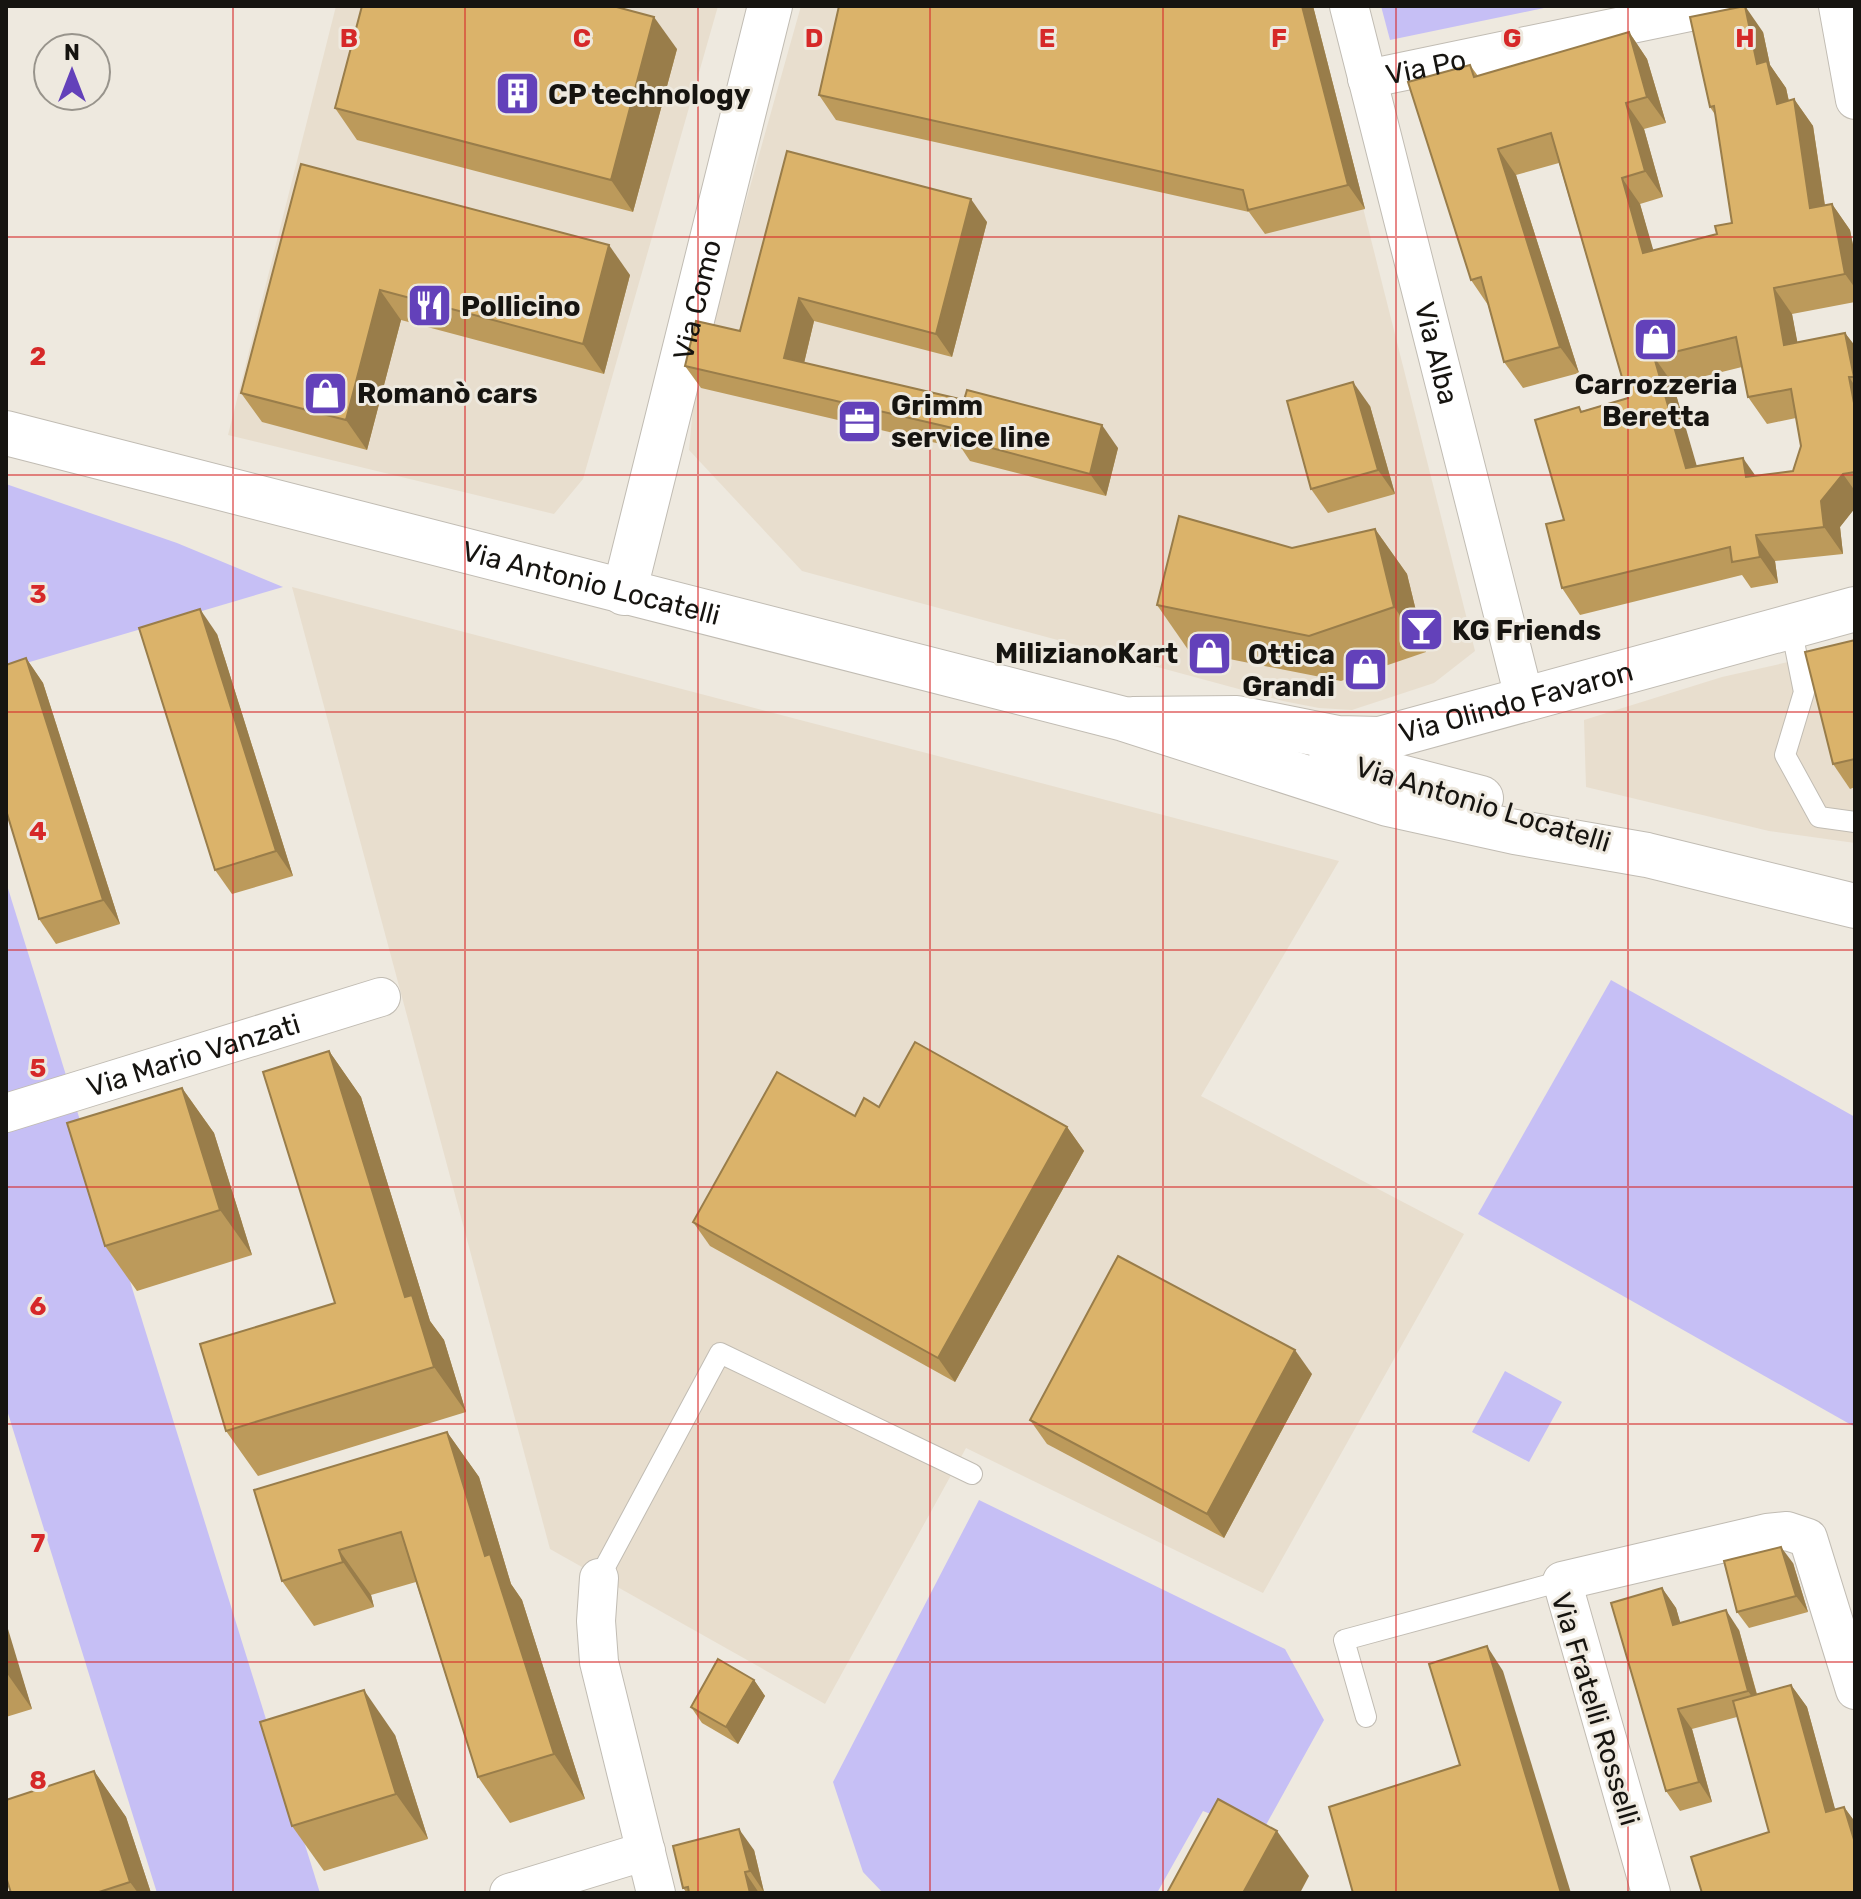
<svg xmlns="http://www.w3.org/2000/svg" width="1861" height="1899" font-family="Rubik,sans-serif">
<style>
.built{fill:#e8dece}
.green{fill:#c6bff5}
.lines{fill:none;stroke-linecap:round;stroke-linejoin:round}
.service-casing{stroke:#c1bcb3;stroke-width:22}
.minor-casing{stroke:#c1bcb3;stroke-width:40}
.tertiary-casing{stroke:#c1bcb3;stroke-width:46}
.primary-casing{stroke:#c1bcb3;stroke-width:46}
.service{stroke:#fff;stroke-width:20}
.minor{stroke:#fff;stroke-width:38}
.tertiary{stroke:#fff;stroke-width:44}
.primary{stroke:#fff;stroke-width:44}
.wall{fill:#bc9a5b;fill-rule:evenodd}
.shaded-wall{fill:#997d4a}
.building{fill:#dbb36a;stroke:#997d4a;stroke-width:2;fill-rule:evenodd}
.grid{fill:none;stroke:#d62828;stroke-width:2;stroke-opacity:0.55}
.labels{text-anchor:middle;stroke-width:6;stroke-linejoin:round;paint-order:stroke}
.street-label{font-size:28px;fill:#161410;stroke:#eee9df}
.poi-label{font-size:28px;font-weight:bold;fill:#161410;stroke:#eee9df;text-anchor:start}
.grid-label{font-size:26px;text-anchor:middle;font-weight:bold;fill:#d62828;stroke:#eee9df;stroke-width:6;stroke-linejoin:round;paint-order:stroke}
</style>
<rect width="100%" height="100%" fill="#eee9df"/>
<!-- built -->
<g class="built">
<polygon points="336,6 718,6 583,479 554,514 228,435"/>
<polygon points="801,6 1312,6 1475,651 1434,683 1352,710 1319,708 1283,701 802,571 689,450 695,387 706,343"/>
<polygon points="292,587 1339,861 1201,1096 1464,1234 1263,1593 966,1448 825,1704 550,1549"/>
<polygon points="1855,647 1855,843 1769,831 1586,787 1584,720 1722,677"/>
</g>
<!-- green -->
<g class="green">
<polygon points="1381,6 1543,6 1544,8 1390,40"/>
<polygon points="6,484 177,543 283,587 6,669"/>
<polygon points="6,882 320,1893 157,1893 6,1407"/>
<polygon points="1611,980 1855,1117 1855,1427 1478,1214"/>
<polygon points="1505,1371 1562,1402 1529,1462 1472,1432"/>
<polygon points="979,1500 1285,1649 1324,1720 1261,1834 1203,1811 1157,1893 883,1893 863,1872 833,1782"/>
</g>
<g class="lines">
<defs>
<g id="service">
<polyline points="1791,627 1804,692 1785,755 1819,817 1855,822"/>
<polyline points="599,1578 720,1353 972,1474"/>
<polyline points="1366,1717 1344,1640 1562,1581"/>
</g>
<g id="minor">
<path id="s1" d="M1349,6L1525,701"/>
<polyline points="1838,6 1855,100"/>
<path id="s2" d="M1367,79L1719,6"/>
<path id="s3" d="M6,1113L381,997"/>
<polyline points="599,1578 596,1621 599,1662 656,1893"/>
<polyline points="509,1893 646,1851"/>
<polyline points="1651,1893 1562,1581 1767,1533 1787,1531 1808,1538 1855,1690"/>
</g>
<g id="tertiary">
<path id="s4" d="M624,593L770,6"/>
<path id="s5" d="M1133,719L1237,718L1338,738L1380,739L1855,609"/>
</g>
<g id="primary">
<path id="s6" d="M6,433L1124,719L1388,804L1515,832L1647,855L1855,906"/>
<polyline points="1331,759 1481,798"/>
</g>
</defs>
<!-- service casing -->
<use href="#service" class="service-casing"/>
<!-- minor casing -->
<use href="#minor" class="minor-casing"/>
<!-- tertiary casing -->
<use href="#tertiary" class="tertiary-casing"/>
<!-- primary casing -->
<use href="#primary" class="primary-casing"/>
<!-- service -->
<use href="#service" class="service"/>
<!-- minor -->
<use href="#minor" class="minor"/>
<!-- tertiary -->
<use href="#tertiary" class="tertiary"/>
<!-- primary -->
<use href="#primary" class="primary"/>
</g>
<!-- wall -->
<g class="wall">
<polygon points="839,6 1313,6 1365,209 1265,234 1249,212 836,120 819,95"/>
<path d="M1629,32L1647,59L1666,123L1644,129L1663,197L1640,204L1653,251L1717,234L1732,223L1716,116L1710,107L1763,32L1770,65L1786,88L1789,101L1794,99L1813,126L1825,205L1832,204L1850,230L1855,255V302L1792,314L1797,342L1845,333L1855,346V508L1840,527L1843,554L1775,561L1778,583L1751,588L1742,575L1580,615L1562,588L1564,520L1582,411L1628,398L1559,163L1516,175L1579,373L1523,388L1504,362L1488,305L1471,280L1470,65L1478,76ZM1742,367L1748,397L1767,424L1796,418L1801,446L1793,471L1756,476L1696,466L1673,384Z"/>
<polygon points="677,49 633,212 357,140 335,108"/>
<polygon points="787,151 987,222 952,357 814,321 804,363 1118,448 1106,496 970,461 962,449 701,388 685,366 740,331"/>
<polygon points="301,164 630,275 604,374 401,320 367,450 262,422 241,393"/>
<polygon points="1370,406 1395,494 1328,513 1311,489"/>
<polygon points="1375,529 1407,574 1426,652 1341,681 1189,651 1157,605 1292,548"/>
<polygon points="217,634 293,876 232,894 215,870"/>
<polygon points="1855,640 1855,787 1850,789 1833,764"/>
<polygon points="26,658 43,683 120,924 56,944 39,919"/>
<polygon points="329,1051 361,1097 430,1321 444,1340 466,1412 258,1476 226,1431 335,1303"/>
<polygon points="182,1088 214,1133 252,1255 137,1291 105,1246"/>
<polygon points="879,1107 1067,1127 1084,1151 955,1382 710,1246 693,1222 855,1116"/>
<polygon points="1312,1374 1224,1538 1047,1444 1030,1420"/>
<polygon points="447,1432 479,1477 511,1584 522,1600 585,1799 510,1823 478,1777 416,1582 371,1595 374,1607 314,1626 282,1581"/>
<polygon points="1793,1563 1808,1612 1749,1628 1737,1612"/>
<polygon points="1662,1588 1676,1608 1680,1623 1739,1630 1757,1694 1791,1685 1807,1707 1835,1810 1844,1807 1855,1822 1855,1893 1769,1832 1737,1717 1692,1729 1712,1802 1680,1811 1666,1791"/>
<polygon points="6,1627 32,1709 6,1717"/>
<polygon points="754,1680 765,1696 738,1744 702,1723 691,1707"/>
<polygon points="395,1735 428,1839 324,1871 292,1826"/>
<polygon points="94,1771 126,1817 151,1893 11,1893"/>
<polygon points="754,1850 764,1892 687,1893 683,1888"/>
</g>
<!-- shaded-wall -->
<g class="shaded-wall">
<polygon points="1302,6 1313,6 1365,209 1348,185"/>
<polygon points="1745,6 1763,32 1770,65 1786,88 1795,131 1777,104 1757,64"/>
<polygon points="654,17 677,49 633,212 611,180"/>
<polygon points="1629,32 1647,59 1666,123 1647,97"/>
<polygon points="1794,99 1813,126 1829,234 1810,208"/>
<polygon points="1626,103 1644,129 1663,197 1645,171"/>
<polygon points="1498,149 1516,175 1579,373 1560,347"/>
<polygon points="1622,178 1640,204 1662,280 1643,253"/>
<polygon points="971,199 987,222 952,357 936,334"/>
<polygon points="1832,204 1850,230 1855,255 1855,288 1845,274"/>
<polygon points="609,245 630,275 604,374 583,344"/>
<polygon points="1774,288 1792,314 1803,371 1784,345"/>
<polygon points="380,290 401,320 367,450 346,420"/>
<polygon points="799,298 814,321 800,380 784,358"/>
<polygon points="1845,333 1855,346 1855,378 1854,377"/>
<polygon points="1654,357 1673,384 1705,494 1686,468"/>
<polygon points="1849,377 1855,386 1855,408"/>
<polygon points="1353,382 1370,406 1395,494 1378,470"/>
<polygon points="1102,425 1118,448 1106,496 1090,474"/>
<polygon points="1743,458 1762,485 1746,477"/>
<polygon points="1843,474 1855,491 1855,508 1840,527 1843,554 1824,527 1821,501"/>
<polygon points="1375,529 1407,574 1426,652 1394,607"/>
<polygon points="1756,535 1775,561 1778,583 1760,557"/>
<polygon points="200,609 217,634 293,876 276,851"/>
<polygon points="26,658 43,683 120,924 103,900"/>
<polygon points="329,1051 361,1097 430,1321 444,1340 466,1412 434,1367 405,1297"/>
<polygon points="182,1088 214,1133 252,1255 220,1210"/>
<polygon points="1067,1127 1084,1151 955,1382 938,1358"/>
<polygon points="1295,1350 1312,1374 1224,1538 1207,1514"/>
<polygon points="447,1432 479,1477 511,1584 522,1600 585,1799 554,1754 485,1556"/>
<polygon points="1781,1547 1793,1563 1808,1612 1796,1596"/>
<polygon points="339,1550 371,1595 374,1607 343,1562"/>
<polygon points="1662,1588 1676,1608 1687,1645 1673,1625"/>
<polygon points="1726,1610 1739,1630 1761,1710 1748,1691"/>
<polygon points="6,1627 8,1629 32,1709 6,1672"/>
<polygon points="1487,1646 1503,1671 1571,1893 1561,1893"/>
<polygon points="754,1680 765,1696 738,1744 726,1727"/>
<polygon points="1791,1685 1807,1707 1842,1834 1826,1812"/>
<polygon points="364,1690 395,1735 428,1839 396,1794"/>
<polygon points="1678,1709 1692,1729 1712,1802 1699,1782"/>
<polygon points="94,1771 126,1817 151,1893 138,1893 130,1882"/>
<polygon points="1844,1807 1855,1822 1855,1843"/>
<polygon points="739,1829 754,1850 764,1892 750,1871"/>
<polygon points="1277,1831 1309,1876 1300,1893 1243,1893"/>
<polygon points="745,1872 759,1893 750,1893"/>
</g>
<!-- building -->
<g class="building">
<polygon points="362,6 613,6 654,17 611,180 335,108"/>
<polygon points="839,6 1302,6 1348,185 1248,210 1243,190 819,95"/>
<path d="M1745,6L1757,64L1767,61L1777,104L1794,99L1810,208L1832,204L1845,274L1774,288L1784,345L1845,333L1854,377H1849L1855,408V472L1843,474L1821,501L1824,527L1756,535L1760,557L1732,562L1730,547L1562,588L1546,524L1564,520L1535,420L1579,407L1581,412L1628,398L1551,133L1498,149L1560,347L1504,362L1481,277L1471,280L1408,82L1470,65L1474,77L1629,32L1647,97L1626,103L1645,171L1622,178L1643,253L1717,234L1715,226L1732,223L1714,106L1710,107L1690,17ZM1736,337L1748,397L1791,389L1801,446L1793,471L1746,477L1743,458L1686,468L1654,357Z"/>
<polygon points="787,151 971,199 936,334 799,298 784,358 964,400 967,390 1102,425 1090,474 954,438 957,429 685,366 696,321 740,331"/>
<polygon points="301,164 609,245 583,344 380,290 346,420 241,393"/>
<polygon points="1353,382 1378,470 1311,489 1287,401"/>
<polygon points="1179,516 1292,548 1375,529 1394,607 1309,636 1157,605"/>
<polygon points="200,609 276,851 215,870 139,628"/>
<polygon points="1855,640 1855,759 1833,764 1805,652"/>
<polygon points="26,658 103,900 39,919 6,810 6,665"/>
<polygon points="915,1042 1067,1127 938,1358 693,1222 777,1072 855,1116 864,1098 879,1107"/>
<polygon points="329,1051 405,1297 412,1295 434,1367 226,1431 200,1344 335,1303 263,1072"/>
<polygon points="182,1088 220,1210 105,1246 67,1123"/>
<polygon points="1118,1256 1295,1350 1207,1514 1030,1420"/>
<polygon points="447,1432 485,1556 490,1554 554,1754 478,1777 401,1532 339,1550 343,1562 282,1581 254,1490"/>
<polygon points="1781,1547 1796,1596 1737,1612 1724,1561"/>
<polygon points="1662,1588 1673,1625 1726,1610 1748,1691 1678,1709 1699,1782 1666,1791 1611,1603"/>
<polygon points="1487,1646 1561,1893 1353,1893 1329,1807 1460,1765 1429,1664"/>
<polygon points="718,1659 754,1680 726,1727 691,1707"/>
<polygon points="1791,1685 1826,1812 1844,1807 1855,1843 1855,1893 1702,1893 1691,1857 1769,1832 1733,1701"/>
<polygon points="364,1690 396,1794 292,1826 260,1722"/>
<polygon points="94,1771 130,1882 96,1893 11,1893 6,1877 6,1800"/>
<polygon points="1218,1799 1277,1831 1243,1893 1167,1893"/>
<polygon points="739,1829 750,1871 745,1872 750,1893 689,1893 688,1887 683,1888 673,1846"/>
</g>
<!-- grid -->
<path class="grid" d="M233,6V1893M465,6V1893M698,6V1893M930,6V1893M1163,6V1893M1396,6V1893M1628,6V1893M6,237H1855M6,475H1855M6,712H1855M6,950H1855M6,1187H1855M6,1424H1855M6,1662H1855"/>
<!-- icons -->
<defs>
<symbol id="building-square" viewBox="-11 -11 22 22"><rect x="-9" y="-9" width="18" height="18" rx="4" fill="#6341ba" stroke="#eee9df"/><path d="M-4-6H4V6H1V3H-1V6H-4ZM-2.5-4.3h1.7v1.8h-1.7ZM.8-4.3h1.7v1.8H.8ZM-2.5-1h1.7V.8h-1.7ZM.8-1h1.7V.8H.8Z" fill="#fff"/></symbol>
<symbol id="restaurant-square" viewBox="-11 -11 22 22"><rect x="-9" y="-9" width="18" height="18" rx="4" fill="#6341ba" stroke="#eee9df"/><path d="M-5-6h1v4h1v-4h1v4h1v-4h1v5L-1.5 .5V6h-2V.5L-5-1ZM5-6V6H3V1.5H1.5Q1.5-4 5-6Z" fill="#fff"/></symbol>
<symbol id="shop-square" viewBox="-11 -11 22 22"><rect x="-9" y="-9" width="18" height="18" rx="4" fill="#6341ba" stroke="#eee9df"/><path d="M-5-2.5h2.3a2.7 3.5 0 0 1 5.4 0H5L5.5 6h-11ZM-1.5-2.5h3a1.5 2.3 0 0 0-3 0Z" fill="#fff"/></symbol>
<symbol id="office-square" viewBox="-11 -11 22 22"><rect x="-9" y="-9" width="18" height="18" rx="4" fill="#6341ba" stroke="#eee9df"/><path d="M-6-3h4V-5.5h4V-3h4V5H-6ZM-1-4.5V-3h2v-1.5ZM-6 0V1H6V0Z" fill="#fff"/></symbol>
<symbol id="bar-square" viewBox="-11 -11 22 22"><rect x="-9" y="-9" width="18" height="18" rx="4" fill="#6341ba" stroke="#eee9df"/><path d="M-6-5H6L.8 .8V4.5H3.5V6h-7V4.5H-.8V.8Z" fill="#fff"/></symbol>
</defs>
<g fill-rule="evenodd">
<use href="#building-square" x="492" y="68" width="51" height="51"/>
<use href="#restaurant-square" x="404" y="280" width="51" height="51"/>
<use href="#shop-square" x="1630" y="314" width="51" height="51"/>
<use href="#shop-square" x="300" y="368" width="51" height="51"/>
<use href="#office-square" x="834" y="396" width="51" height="51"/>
<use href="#bar-square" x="1396" y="604" width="51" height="51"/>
<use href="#shop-square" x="1184" y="628" width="51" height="51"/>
<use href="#shop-square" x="1340" y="644" width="51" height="51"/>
</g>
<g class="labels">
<!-- street labels -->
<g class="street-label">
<text dy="10" stroke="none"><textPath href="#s2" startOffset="60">Via Po</textPath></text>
<text dy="10" stroke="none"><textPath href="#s4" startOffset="302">Via Como</textPath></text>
<text dy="10" stroke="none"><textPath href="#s1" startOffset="358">Via Alba</textPath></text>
<text dy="10" stroke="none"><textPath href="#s6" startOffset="604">Via Antonio Locatelli</textPath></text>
<text dy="10" stroke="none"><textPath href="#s5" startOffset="390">Via Olindo Favaron</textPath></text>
<text transform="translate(1483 804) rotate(17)" y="10">Via Antonio Locatelli</text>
<text dy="10" stroke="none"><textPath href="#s3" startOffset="196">Via Mario Vanzati</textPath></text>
<text transform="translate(1596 1709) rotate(73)" y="10">Via Fratelli Rosselli</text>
</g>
<!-- poi labels -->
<g class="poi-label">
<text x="548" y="104">CP technology</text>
<text x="461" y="316">Pollicino</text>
<text x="1656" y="394" text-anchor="middle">Carrozzeria<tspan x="1656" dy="32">Beretta</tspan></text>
<text x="357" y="403">Romanò cars</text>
<text x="891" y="415">Grimm<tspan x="891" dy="32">service line</tspan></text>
<text x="1452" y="640">KG Friends</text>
<text x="1178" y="663" text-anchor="end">MilizianoKart</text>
<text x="1335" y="664" text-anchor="end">Ottica<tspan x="1335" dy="32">Grandi</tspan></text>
</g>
</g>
<g class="grid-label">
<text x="349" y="47">B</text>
<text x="582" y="47">C</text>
<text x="814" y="47">D</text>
<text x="1047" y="47">E</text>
<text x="1279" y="47">F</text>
<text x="1512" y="47">G</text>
<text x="1745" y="47">H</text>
<text x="38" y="365">2</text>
<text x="38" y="603">3</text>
<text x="38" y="840">4</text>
<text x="38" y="1077">5</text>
<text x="38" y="1315">6</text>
<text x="38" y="1552">7</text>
<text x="38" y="1789">8</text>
</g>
<!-- border -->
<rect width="1861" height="1899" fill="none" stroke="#161410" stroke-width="16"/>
<!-- north arrow -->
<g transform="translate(72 72)"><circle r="38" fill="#eee9df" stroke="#98948c" stroke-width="2"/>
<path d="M0-6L14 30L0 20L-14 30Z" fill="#6341ba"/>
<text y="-12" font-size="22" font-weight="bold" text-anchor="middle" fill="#161410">N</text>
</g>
</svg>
